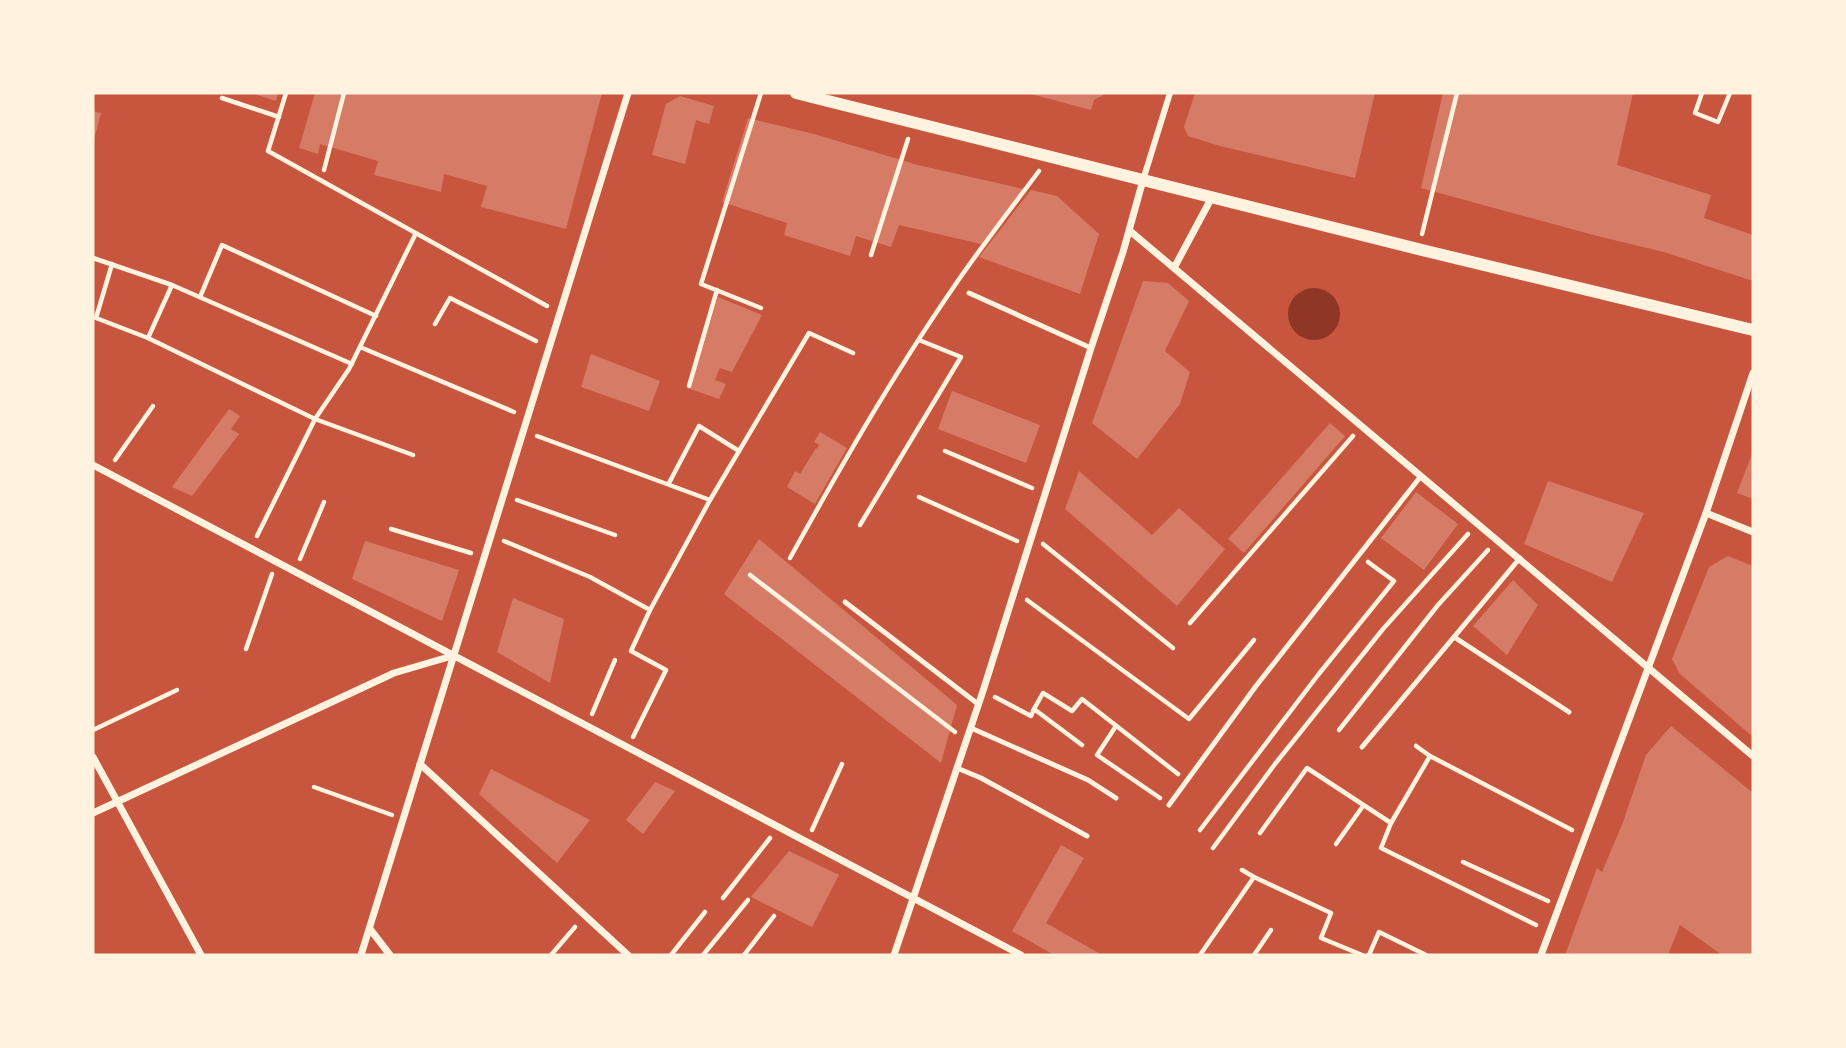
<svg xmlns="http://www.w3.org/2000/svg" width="1846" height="1048" font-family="'Titillium Web',sans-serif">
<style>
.water{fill:#8f3625}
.building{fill:#d67c66}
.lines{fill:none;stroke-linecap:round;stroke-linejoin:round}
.path{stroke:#fff3e0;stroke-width:4.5}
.service{stroke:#fff3e0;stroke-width:5}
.pedestrian{stroke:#fff3e0;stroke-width:6}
.minor{stroke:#fff3e0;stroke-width:7}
.tertiary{stroke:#fff3e0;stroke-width:12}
</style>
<rect width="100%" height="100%" fill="#c8553d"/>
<!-- water -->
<circle class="water" cx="1314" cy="314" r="26"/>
<!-- building -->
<g class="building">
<polygon points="252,93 278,93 276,101"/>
<polygon points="315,93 602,93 566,229 481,207 487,186 444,174 441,192 374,175 378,161 320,144 318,154 299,148"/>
<polygon points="1027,93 1107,93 1094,100 1091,110"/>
<polygon points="1195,93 1375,93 1355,178 1220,146 1188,136 1184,127"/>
<polygon points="1443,93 1633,93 1617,165 1711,195 1704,218 1753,235 1753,281 1664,252 1597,236 1421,188"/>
<polygon points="680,96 714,106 709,124 696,120 685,164 652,155 666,104"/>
<polygon points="93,111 101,113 94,140 93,140"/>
<polygon points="748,118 814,134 918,165 1023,189 981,244 899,225 891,247 856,236 850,256 784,235 787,223 722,202"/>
<polygon points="1031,190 1057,196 1099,234 1080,294 979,257"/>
<polygon points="1143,281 1168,283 1189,301 1165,351 1190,372 1180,404 1137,459 1092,423"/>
<polygon points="718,297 762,315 732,372 720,368 715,380 726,384 719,399 690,389"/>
<polygon points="591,354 660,381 649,411 581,387"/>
<polygon points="952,391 1040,425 1026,463 938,429"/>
<polygon points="229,409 240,416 231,429 239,434 192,496 172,487"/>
<polygon points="1330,423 1345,436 1244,553 1228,539"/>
<polygon points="820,432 847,448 815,504 787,487 795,471 800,474 816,448 817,449 819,445 814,442"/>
<polygon points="1753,451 1753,499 1737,493"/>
<polygon points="1079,471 1152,535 1179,508 1225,549 1177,606 1065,509"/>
<polygon points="1548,481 1644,513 1612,582 1524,544"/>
<polygon points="1416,492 1458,524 1424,570 1381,538"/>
<polygon points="759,539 957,705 941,763 724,594"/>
<polygon points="365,541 459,570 442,621 352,579"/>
<polygon points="1728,556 1753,566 1753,737 1680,674 1672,659 1709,567"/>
<polygon points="1513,580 1538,605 1507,655 1473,626"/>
<polygon points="513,598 564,619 550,683 497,652"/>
<polygon points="1671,726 1753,793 1753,955 1722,955 1680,925 1668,955 1565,955 1597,868 1602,872 1623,822 1646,755"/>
<polygon points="491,769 590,820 557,863 479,794"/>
<polygon points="655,782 675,791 643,834 626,820"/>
<polygon points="1061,845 1084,858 1046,923 1102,955 1054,955 1012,931"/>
<polygon points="789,851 839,875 812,927 751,897"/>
</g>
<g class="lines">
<!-- path -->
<g class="path">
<polyline points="286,93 268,151 547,306"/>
<polyline points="761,93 701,284 761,308"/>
<polyline points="1702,93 1695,113 1718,122 1730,93"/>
<polyline points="222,98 279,117"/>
<polyline points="324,170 344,93"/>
<polyline points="1422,234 1457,93"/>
<polyline points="871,255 908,139"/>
<polyline points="93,258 172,285 352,364"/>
<polyline points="112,264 96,318 148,338 315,419 413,455"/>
<polyline points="200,297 222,245 376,316"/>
<polyline points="435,324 450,298 536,341"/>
<polyline points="148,338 172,285"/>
<polyline points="360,347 514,412"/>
<polyline points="689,386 717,290"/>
<polyline points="537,436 710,500"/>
<polyline points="945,451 1032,488"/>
<polyline points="115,460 153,406"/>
<polyline points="669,483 699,426 739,451"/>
<polyline points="919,497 1017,541"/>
<polyline points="517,500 615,535"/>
<polyline points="860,525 961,357 919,340"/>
<polyline points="391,529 471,553"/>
<polyline points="257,536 315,419 349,369 416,233"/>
<polyline points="504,541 590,577 650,610"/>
<polyline points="1043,544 1173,648"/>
<path d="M790,558C841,466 893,375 953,288C980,248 1010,210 1039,171"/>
<polyline points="300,559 324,502"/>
<polyline points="750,575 955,732"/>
<polyline points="1027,600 1189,719 1254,640"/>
<polyline points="1190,623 1353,436"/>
<polyline points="246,649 272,574"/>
<polyline points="995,697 1031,716 1034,709 1082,745"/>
<polyline points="1034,709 1043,693 1072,711 1082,699 1178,774"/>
<polyline points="592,714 615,660"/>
<polyline points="1116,726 1097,755 1160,798"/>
<polyline points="93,730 177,690"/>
<polyline points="1339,730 1438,605 1488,550"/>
<polyline points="633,737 666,670 631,651 650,610 710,500 809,333 853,353"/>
<polyline points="1416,746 1430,756"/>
<polyline points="314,787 392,815"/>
<polyline points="1391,823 1430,756 1572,830"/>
<polyline points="812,830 842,764"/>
<polyline points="1200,830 1318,675 1394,581 1368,562"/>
<polyline points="1260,833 1307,768 1391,823 1381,848 1536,925"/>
<polyline points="1336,844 1363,806"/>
<polyline points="1213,848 1275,764 1383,629 1468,534"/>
<polyline points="1463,862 1548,901"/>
<polyline points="1242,870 1254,877 1331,913 1321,938 1362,955"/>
<polyline points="723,898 770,838"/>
<polyline points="551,955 575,927"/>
<polyline points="671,955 705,912"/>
<polyline points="703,955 748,900"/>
<polyline points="744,955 774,916"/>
<polyline points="1200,955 1254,877"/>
<polyline points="1254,955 1271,930"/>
<polyline points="1369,955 1379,932 1426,955"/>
</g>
<!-- service -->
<g class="service">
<polyline points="969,293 1091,348"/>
<polyline points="845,602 978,704"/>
<polyline points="1454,637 1569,712"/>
<polyline points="971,728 1088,780 1116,798"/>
<polyline points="1362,747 1520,558"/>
<polyline points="957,768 981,778 1087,836"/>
<polyline points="1169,805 1256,686 1421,476"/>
</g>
<!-- pedestrian -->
<polyline class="pedestrian" points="1143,180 1170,93"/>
<!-- minor -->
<g class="minor">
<polyline points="1130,231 1753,756"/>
<polyline points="1174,268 1212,197"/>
<polyline points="93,465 1021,955"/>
<polyline points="1706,513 1753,532"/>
<polyline points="93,757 201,955"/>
<polyline points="420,764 628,955"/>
<polyline points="93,813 394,673 452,656"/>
<polyline points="370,929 390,955"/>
<polyline points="361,955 628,93"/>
<polyline points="894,955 983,691 1091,348 1123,252 1143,180"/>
<polyline points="1541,955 1706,513 1753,373"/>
</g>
<!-- tertiary -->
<polyline class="tertiary" points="796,93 1426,251 1753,330"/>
</g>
<!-- border -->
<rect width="1846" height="1048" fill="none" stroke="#fff3e0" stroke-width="189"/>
</svg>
